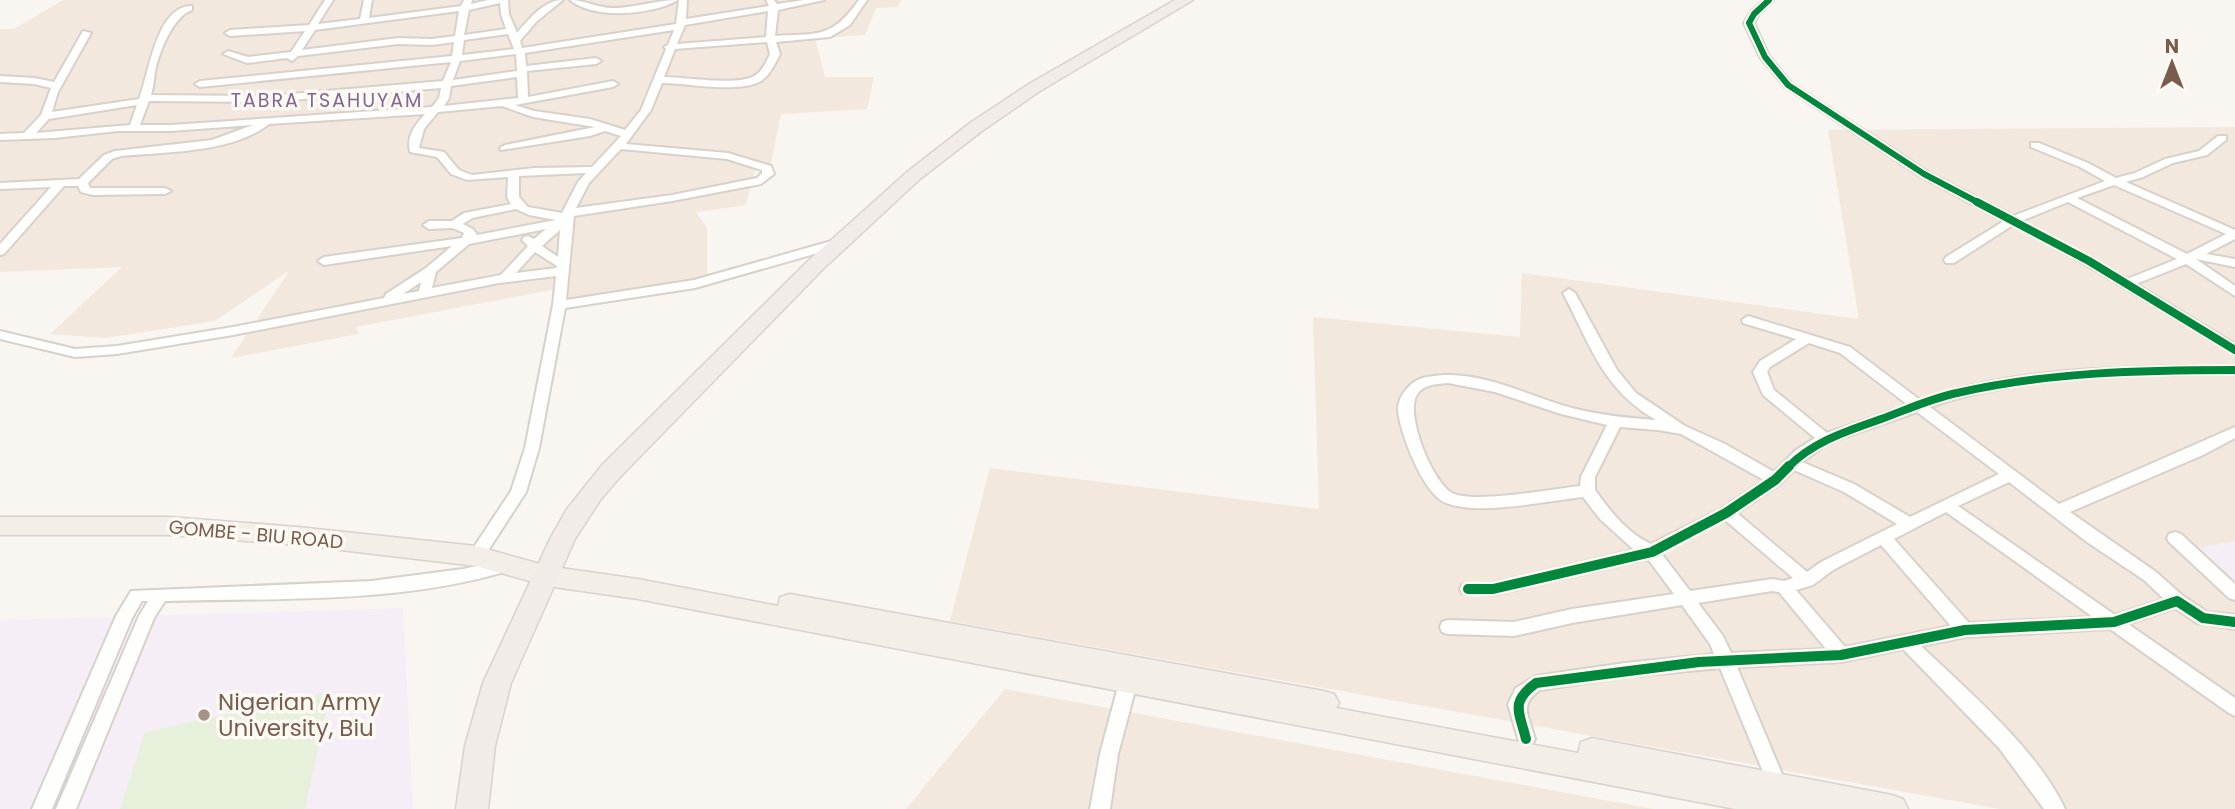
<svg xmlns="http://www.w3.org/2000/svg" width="2235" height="809" font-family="Poppins,sans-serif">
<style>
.residential{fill:#f2e8de}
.education{fill:#f6eef6}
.green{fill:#e7f0db}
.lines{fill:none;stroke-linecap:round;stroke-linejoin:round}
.minor-casing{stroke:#d7d1cb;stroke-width:4}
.primary-casing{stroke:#dad1cc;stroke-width:3}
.trunk-casing{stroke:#dad1cc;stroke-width:3}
.minor{fill:#fefefd;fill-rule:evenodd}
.primary{fill:#f3eee8;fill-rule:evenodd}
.trunk{fill:#f2ece8;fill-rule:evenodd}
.cycleway-far2-casing{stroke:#fffaf3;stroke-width:10}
.cycleway-far1-casing{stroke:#fffaf3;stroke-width:12}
.cycleway-casing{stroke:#fffaf3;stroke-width:15}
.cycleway-far2{stroke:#00873e;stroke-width:6}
.cycleway-far1{stroke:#00873e;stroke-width:8}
.cycleway{stroke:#00873e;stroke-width:10}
.poi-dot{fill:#a69286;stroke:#fffaf3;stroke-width:2.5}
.labels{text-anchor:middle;stroke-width:7;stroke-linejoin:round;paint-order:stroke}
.far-quarter-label{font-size:19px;letter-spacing:2px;fill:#846695;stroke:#fffaf3}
.street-label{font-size:19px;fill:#7a5c4d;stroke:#fffaf3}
.near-poi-label{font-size:23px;fill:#7a5c4d;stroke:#fffaf3;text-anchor:start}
</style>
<rect width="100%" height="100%" fill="#f9f5f0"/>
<!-- residential -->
<g class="residential">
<polygon points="63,0 901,0 898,7 876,8 865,35 815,38 825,77 874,77 867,109 781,114 771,163 756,164 746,205 696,212 707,228 707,277 630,293 563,301 567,287 356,327 359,334 231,358 290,270 215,321 105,338 50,334 122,267 0,272 0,255 9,240 0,239 0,29 14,29"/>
<polygon points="2235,127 2235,809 2000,809 950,621 990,468 1319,509 1313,317 1520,337 1522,273 1859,319 1828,130"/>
<polygon points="1005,689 1653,809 906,809"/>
</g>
<!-- education -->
<g class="education">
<polygon points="2235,541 2235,582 2199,548"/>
<polygon points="403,608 413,809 0,809 0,620"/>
</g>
<!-- green -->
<polygon class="green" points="330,692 305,809 120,809 145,732"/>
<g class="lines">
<defs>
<g id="minor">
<path d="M325,0H333L318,24L360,19L364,0H372L369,18L461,6L464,0H472L471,4L488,0H508L509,14L517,33C529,19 544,0 563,0L536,22L520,41L522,48L676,24L679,0H687L686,19L769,6L766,0H774L777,4L804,0H824L778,10L775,36C819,33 831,39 859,0H867L850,25L830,37L776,42L780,54C775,64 770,75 761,81C738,94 688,83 662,83L651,110L626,144L728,153L771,166L774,174L761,184L672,201L574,216L566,300L694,280L835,240L841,244L839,247L695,288L565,308L539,448L526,492L482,560H470L468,556L511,491L525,448L553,305L556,276L499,283L233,335L117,354L75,357L0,339V331L75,349L117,346L233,327L384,298L386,294L426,268L452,246L324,265L318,261L324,257L462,238L464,233L453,228L429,229L423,225L429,221H452L464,213L511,204L507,197L508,177L467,180L451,174L437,157L410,152C406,136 415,125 425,114L269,124C233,153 165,152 121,156L112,159L88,183L90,188H165L171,191L165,194L93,195L81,192L78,186H64L4,254L0,255V244L51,187L0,189V183L79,179L104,155L115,151L212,140L253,125L171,131H118L55,138L0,140V134L24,133L41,115L51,88L34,84L0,82V76L34,78L54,82L83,31L91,33L58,92L52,112L139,99C149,75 156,5 192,6V10C174,16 161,48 156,67C154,76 154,85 151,95L267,96L443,81L451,62L200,87L195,84L200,81L452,56L454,42L432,45L398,44L298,56L292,61L287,58L247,63L223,54L228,51L248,57L291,52L305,31L230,36L225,33L230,30L309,25ZM500,3L501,14L506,29L464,35L469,10ZM459,11L455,36L432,39L398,38L302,50L315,30ZM768,11L766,37L677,44L685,25ZM674,30L668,45L664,47L666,49L641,110L625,130L590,119L534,111L515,105L613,87L618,84L613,81L528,97L527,71L596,64L601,61L596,58L526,66L525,53ZM508,34L514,49L462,55L464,40ZM767,42L770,54C766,62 762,72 754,76C738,86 684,77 664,77L675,49ZM516,54L517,71L453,80L460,61ZM517,77L518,98L444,106L449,98L451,86ZM441,88L439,98L432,107L171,125H140L149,101L267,102ZM137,105L130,125L36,133L49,119ZM502,106L533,117L595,127L505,145L500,148L501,150L590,136L605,131L621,136L592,167L534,168L472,175L459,170L444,152L419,148L424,129L438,112ZM621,149L727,159L762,170V173L757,178L672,195L576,208L589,183ZM586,173L578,182L562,213L528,207L519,197V176ZM516,209L529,215L556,220L477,235L473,229L463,224L472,218ZM546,229L534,239L528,236L524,237L522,240L528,246L501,275L432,288L436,272L469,244ZM560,230L558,257L542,246ZM535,252L557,266L556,268L516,273ZM421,282L419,291L403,294Z"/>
<path d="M570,0C585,0 597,8 613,8C635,8 656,0 678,0C653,15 594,20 570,0Z"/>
<path d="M1764,0H1773L1758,15L1754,23L1769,56L1791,83L1928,172L2013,216L2105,181L2080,167L2031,147V143H2039L2088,163L2116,178L2135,173L2165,159L2199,151L2218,136H2226V140L2207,155L2173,163L2143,177L2126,182L2235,230V239L2206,254L2235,259V267L2196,259L2235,286V296L2186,264L2136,284L2235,344V354L2085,264L2013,225L1954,263H1946L1944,260L1946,257L2004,221L1920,176L1785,87L1760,57L1744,23L1751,12ZM2114,185L2226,234L2187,254L2077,198ZM2068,202L2177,259L2127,279L2021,221Z"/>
<path d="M1569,289L1575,293L1617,370L1636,393L1685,426L1725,444L1774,472L1796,450L1815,438L1763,395L1753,372L1760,361L1796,339L1743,323L1742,320L1748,316L1850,347L1920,400C2017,366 2133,366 2235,366V374C2139,374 2021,375 1930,407L2059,504L2235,427V438L2203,455L2070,512L2156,572L2183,596L2207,612L2235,615V629L2197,623L2175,608L2128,624L2235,698V716L2229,713L2110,629L1965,637L1921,646C1968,691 2037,749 2065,809H2044L1999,748L1903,649L1841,662L1737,667L1787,786L1785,792L1778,794L1771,792L1769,786L1720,668L1625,677L1540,690C1518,705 1529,716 1535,739L1532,745L1526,747L1520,745L1508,704L1516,688L1536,676L1625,663L1714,654L1710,644L1682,605L1572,623L1514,636L1448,634L1442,632L1440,627L1442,622L1448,620L1514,622L1572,609L1674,594L1648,559L1493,595L1462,593L1460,589L1462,585L1493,583L1634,550L1600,519L1583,497C1546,501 1480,516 1446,503C1423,494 1400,433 1398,410C1398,395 1412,379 1427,377C1477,367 1524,395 1572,408C1599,415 1627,418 1656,420C1602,389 1590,344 1563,293ZM1809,343L1840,353L1908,405L1827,433L1774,390L1767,372L1770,367ZM1448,383L1495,392L1561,414L1607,425L1581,477L1580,486C1553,489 1473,504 1452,493C1432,482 1403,411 1418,393C1425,384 1438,384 1448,383ZM1917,412L1999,474L1910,517L1854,484L1802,462L1830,442ZM1620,427L1658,430L1681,434L1764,480L1721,509L1651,544C1627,533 1610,511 1595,490V477ZM1794,470L1844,492L1897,524L1821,562L1807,572L1737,513L1780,484ZM2009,482L2087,542L2144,580L2164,599L2115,615L1958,506ZM1946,512L2093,617L1969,623L1894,539ZM1725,520L1793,578L1784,581L1772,579L1690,591L1661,553ZM1881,545L1951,626L1845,647L1796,590L1813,585L1833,570ZM1772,591L1779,592L1826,649L1731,653L1723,636L1698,603Z"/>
<polygon points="2175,532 2181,534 2235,584 2235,600 2229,598 2169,542 2167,538 2169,534"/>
<path d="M508,559L514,561L516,565L514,569C403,604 280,598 165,601L154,618L76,809H56L139,616L148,601H142L132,618L52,809H32L116,616L131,591L371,581L463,569Z"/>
<polygon points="1128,676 1134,678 1137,683 1118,754 1110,809 1090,809 1100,754 1119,683 1122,678"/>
</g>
<polygon id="primary" points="0,517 169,517 298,527 476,546 547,566 638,579 778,606 780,597 790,594 1324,691 1334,694 1339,703 1336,708 1578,753 1581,742 1592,738 1892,795 1903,799 1908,809 1735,809 638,599 547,586 476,566 298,545 169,535 0,535"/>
<polygon id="trunk" points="1175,0 1193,0 1040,91 982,131 920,179 823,269 621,476 601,499 575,539 511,683 495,746 488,809 456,809 465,746 483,683 550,539 567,509 603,464 809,260 907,172 970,123 1029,84"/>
</defs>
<!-- minor casing -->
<use href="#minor" class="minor-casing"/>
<!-- primary casing -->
<use href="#primary" class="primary-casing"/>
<!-- trunk casing -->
<use href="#trunk" class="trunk-casing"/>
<!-- minor -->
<use href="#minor" class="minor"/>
<!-- primary -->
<use href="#primary" class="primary"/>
<!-- trunk -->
<use href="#trunk" class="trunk"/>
<defs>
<polyline id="cycleway-far2" points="1769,0 1754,14 1749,23 1765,57 1788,85 1924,174 1981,204"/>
<g id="cycleway-far1">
<polyline points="1977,202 2089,261 2235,350"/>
<path d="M1788,467C1814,441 1847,431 1881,419C1906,410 1932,398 1957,393C2048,372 2143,370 2235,370"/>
</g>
<g id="cycleway">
<polyline points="1468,589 1493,589 1652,552 1726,513 1775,480 1789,466"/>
<path d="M1526,739C1519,711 1510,702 1536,683L1699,662L1841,655L1965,630L2114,622L2177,601L2203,618L2235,622"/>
</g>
</defs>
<!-- cycleway-far2 casing -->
<use href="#cycleway-far2" class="cycleway-far2-casing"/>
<!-- cycleway-far1 casing -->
<use href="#cycleway-far1" class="cycleway-far1-casing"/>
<!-- cycleway casing -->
<use href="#cycleway" class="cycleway-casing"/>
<!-- cycleway-far2 -->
<use href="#cycleway-far2" class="cycleway-far2"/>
<!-- cycleway-far1 -->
<use href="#cycleway-far1" class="cycleway-far1"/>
<!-- cycleway -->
<use href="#cycleway" class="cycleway"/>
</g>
<!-- markers -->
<circle class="poi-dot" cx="204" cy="715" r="7"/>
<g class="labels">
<!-- far-quarter labels -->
<g class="far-quarter-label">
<text x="327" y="107">TABRA TSAHUYAM</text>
</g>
<!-- street labels -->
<g class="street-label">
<text transform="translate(256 534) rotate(5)" y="7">GOMBE - BIU ROAD</text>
</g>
<!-- near-poi labels -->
<g class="near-poi-label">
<text x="218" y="710">Nigerian Army<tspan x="218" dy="26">University, Biu</tspan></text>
</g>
</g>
<!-- north arrow -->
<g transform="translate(2172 63)" stroke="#fffaf3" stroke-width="5" paint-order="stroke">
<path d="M0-5L12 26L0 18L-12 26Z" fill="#7a5c4d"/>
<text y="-10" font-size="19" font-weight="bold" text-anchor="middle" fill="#7a5c4d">N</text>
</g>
</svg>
